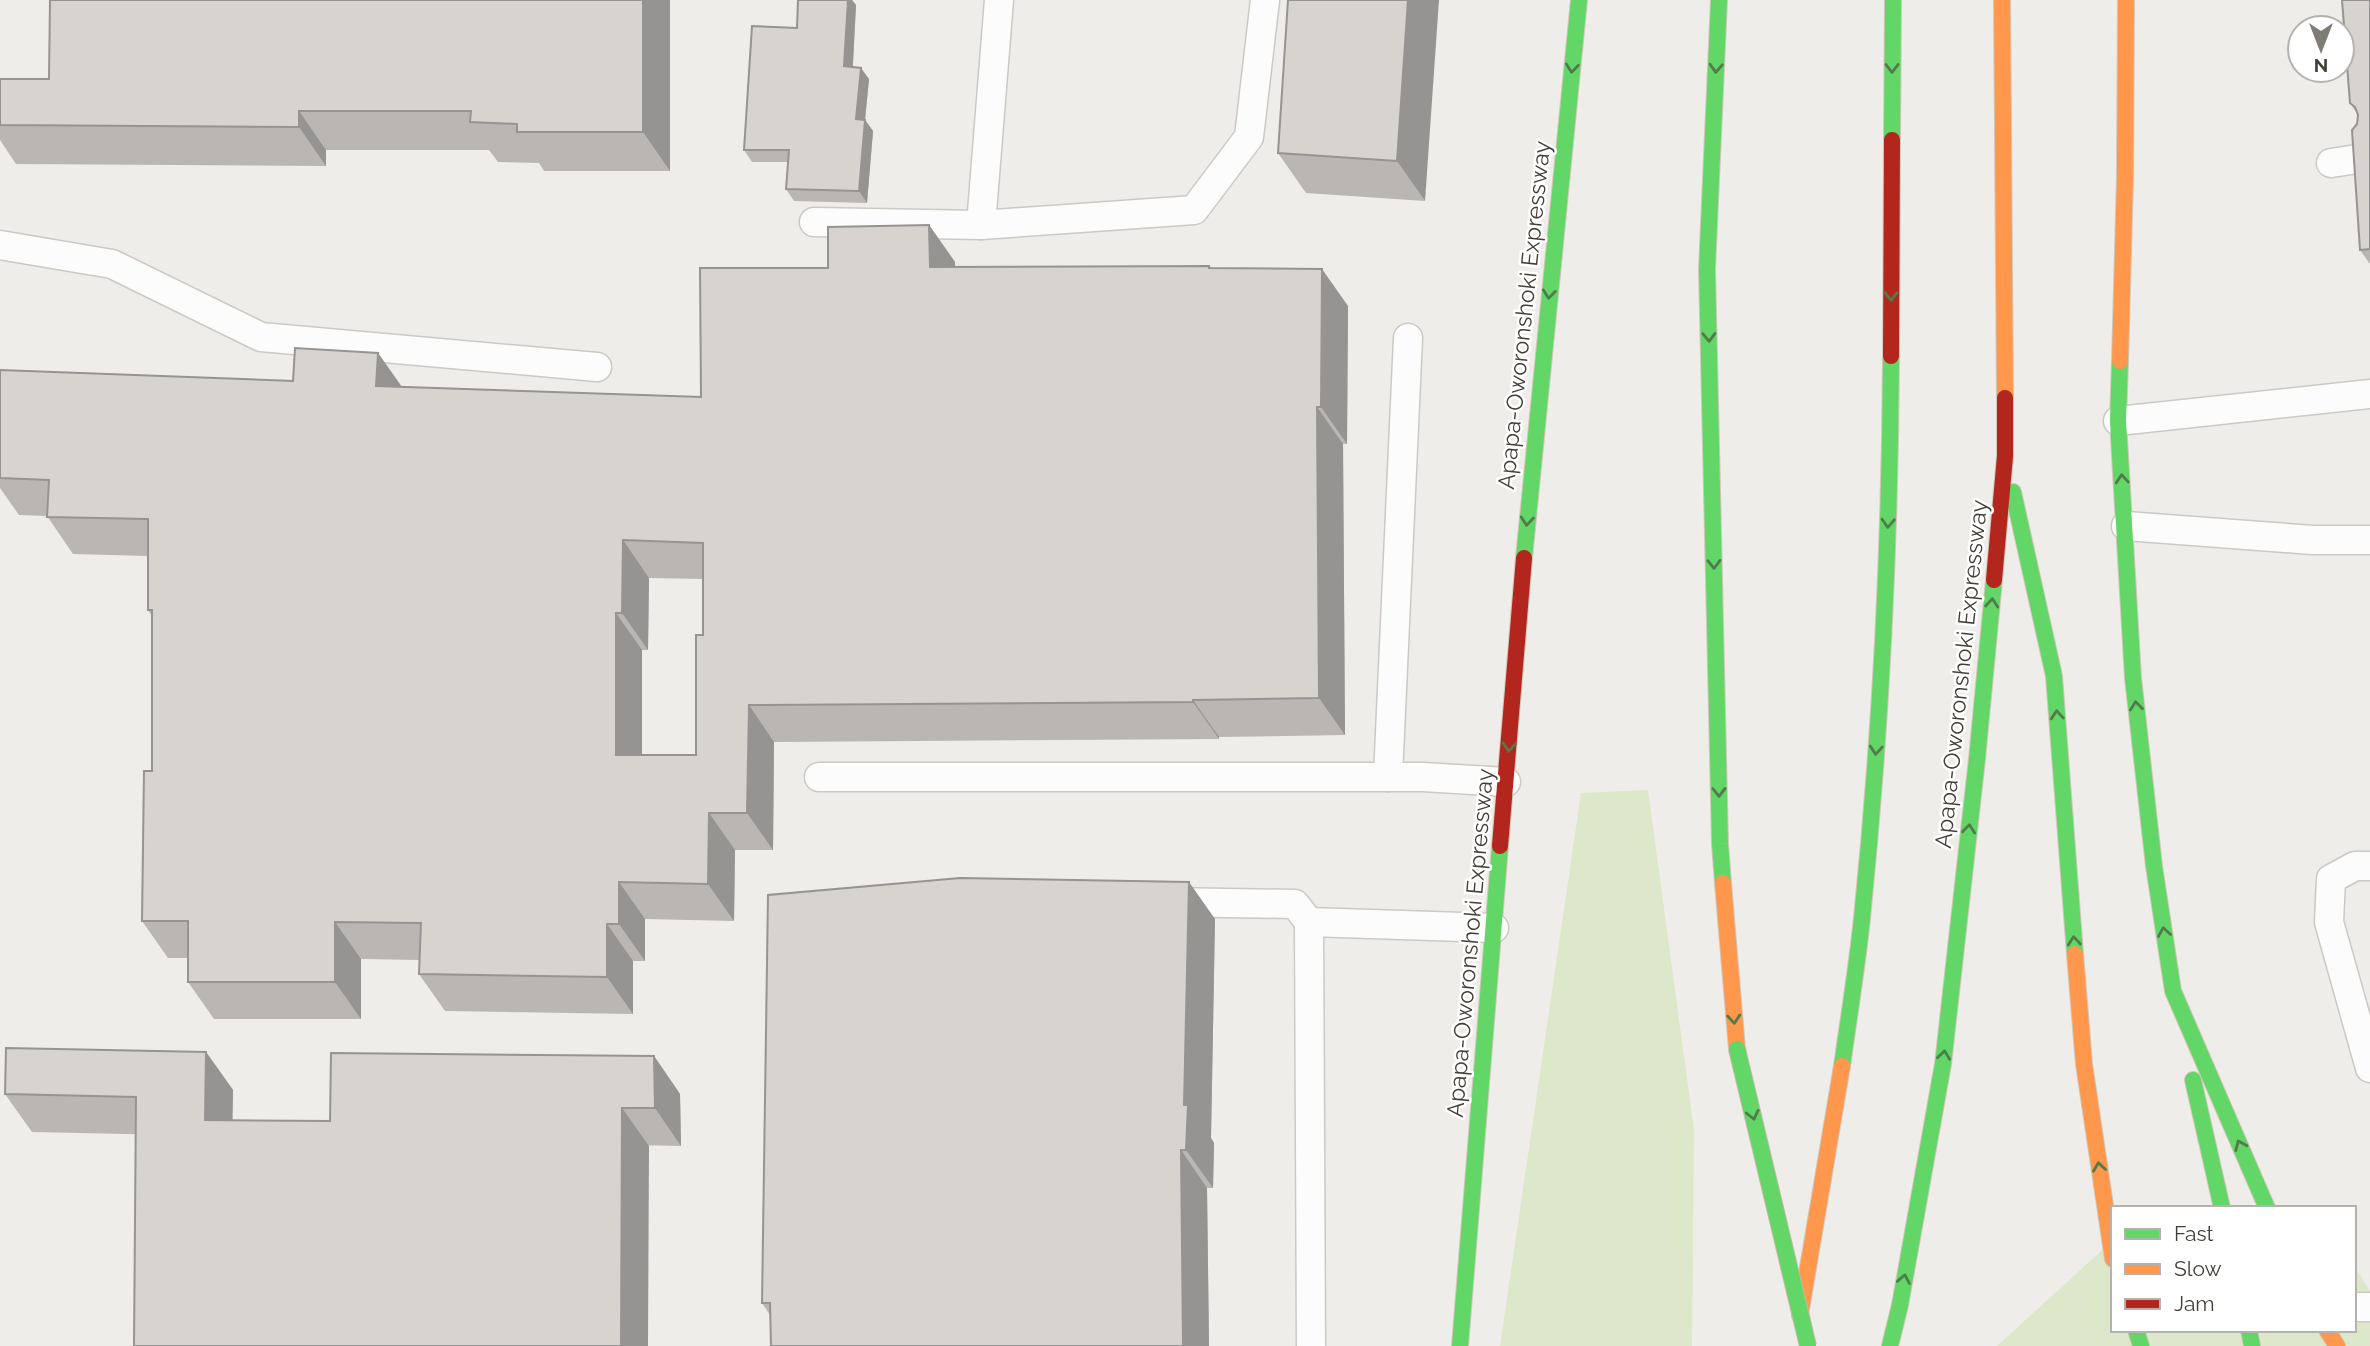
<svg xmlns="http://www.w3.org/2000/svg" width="2370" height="1346" font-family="Raleway,sans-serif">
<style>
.green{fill:#dde8ca}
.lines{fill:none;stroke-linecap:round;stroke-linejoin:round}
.lane-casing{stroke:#ccc9c5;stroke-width:31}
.fast-casing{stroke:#d0c8b8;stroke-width:18}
.slow-casing{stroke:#d0c8b8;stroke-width:18}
.jam-casing{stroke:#d0c8b8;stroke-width:18}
.lane{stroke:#fdfcfc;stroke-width:28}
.fast{stroke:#63d668;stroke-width:16}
.slow{stroke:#ff974d;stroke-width:16}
.jam{stroke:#b3261e;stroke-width:16}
.fast-bridge-casing{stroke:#c5b9a6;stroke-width:18;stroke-linecap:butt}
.fast-bridge{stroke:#63d668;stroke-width:16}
.wall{fill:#b9b6b3;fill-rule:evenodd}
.shaded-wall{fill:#969492}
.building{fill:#d7d4d0;stroke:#969492;stroke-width:2;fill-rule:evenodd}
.oneway{stroke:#507b4a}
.labels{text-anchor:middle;stroke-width:5;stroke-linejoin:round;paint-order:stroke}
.street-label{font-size:23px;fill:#443e36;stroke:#fff}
</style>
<rect width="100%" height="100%" fill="#efede9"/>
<!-- green -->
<g class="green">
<polygon points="1648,790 1694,1130 1692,1346 1500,1346 1581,793"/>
<polygon points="2113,1240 2113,1330 2354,1330 2354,1265 2370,1291 2370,1346 1997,1346"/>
</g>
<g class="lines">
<defs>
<g id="lane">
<polyline points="2331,163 2370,157"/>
<polyline points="814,222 981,225 1194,210 1249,137 1265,0"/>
<polyline points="981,225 999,0"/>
<polyline points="0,245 112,264 261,337 597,367"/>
<polyline points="2118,421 2370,394"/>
<polyline points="2126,526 2313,540 2370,540"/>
<polyline points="819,777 1423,777 1506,782"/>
<polyline points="1388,777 1408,338"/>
<polyline points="2370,866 2355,866 2331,879 2329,922 2370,1068"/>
<polyline points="1167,902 1295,904 1309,922 1311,1346"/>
<polyline points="1309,922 1494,928"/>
<polyline points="2354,1307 2370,1307"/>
</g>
<g id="fast">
<polyline points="1719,0 1707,269 1720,844 1723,883"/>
<polyline points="1892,140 1893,0"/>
<polyline points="2120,361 2118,421 2133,678 2154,866 2173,991 2267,1208"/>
<polyline points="2013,492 2054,676 2075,954"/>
<polyline points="1524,558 1579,0"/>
<path d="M1842,1066C1849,1016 1857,967 1862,918C1881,731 1890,543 1891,356"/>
<polyline points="2193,1080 2222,1208"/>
<polyline points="2136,1330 2141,1346"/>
<polyline points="2249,1330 2252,1346"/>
<polyline points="1460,1346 1500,846"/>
<polyline points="1890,1346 1900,1305 1943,1064 1977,759 1994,580"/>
</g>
<g id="slow">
<polyline points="2002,0 2005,398"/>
<polyline points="2120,361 2125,177 2126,0"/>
<polyline points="1723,883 1737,1049"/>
<polyline points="2075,954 2084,1064 2113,1259"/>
<polyline points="1800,1315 1842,1066"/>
<polyline points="2327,1330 2337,1346"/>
</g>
<g id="jam">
<polyline points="1891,356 1892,140"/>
<polyline points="1994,580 2005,456 2005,398"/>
<polyline points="1500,846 1524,558"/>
</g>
</defs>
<!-- lane casing -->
<use href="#lane" class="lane-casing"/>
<!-- fast casing -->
<use href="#fast" class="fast-casing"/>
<!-- slow casing -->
<use href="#slow" class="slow-casing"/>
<!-- jam casing -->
<use href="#jam" class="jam-casing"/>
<!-- lane -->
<use href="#lane" class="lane"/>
<!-- fast -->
<use href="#fast" class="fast"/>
<!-- slow -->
<use href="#slow" class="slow"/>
<!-- jam -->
<use href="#jam" class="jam"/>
<defs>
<polyline id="fast-bridge" points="1737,1049 1808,1346"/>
</defs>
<!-- fast-bridge casing -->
<use href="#fast-bridge" class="fast-bridge-casing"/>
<!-- fast-bridge -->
<use href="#fast-bridge" class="fast-bridge"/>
</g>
<!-- wall -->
<g class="wall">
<polygon points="670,0 670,171 544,171 539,163 498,162 489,150 326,150 326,166 16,164 0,140 0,79 49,79"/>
<polygon points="798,0 852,0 856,5 853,67 869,79 865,120 873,131 867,203 794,201 786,189 788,162 752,162 744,150 797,28"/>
<polygon points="1288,0 1425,201 1306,193 1278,153"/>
<polygon points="2370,0 2370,264 2360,250 2357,124 2358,115 2350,103"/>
<path d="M929,225L955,262V267L1209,266L1211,268L1348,306L1347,444H1343L1345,735L1219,737V739L774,742L773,850H735L734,921L645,919V961H633V1014L445,1011L419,974L420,960L361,959V1019H214L188,982V958H168L142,921L152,771V616L148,610V556L73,554L47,516L19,515L0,488V370L293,381L378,353L402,387L701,397L828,268ZM649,578L703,579V635L696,755H642V650H648Z"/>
<polygon points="1215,919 1211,1138 1214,1143 1213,1188 1207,1188 1209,1346 771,1346 770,1315 762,1303"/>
<polygon points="206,1052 233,1090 232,1120 330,1121 654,1056 680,1094 681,1146 32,1132 5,1094"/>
</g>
<!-- shaded-wall -->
<g class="shaded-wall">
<polygon points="643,0 670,0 670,171 643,132"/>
<polygon points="848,0 852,0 856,5 852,78 844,66"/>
<polygon points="1408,0 1439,0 1425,201 1397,161"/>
<polygon points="861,68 869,79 865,120 873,131 867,203 859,191 856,119"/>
<polygon points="299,111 326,150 326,166 299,127"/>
<polygon points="929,225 955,262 956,304 930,267"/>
<polygon points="1322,269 1348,306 1347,444 1321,407"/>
<polygon points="378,353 404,390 376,386"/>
<polygon points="1317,407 1343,444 1345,735 1319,698"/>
<polygon points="623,540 649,578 648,650 622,613"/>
<polygon points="616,613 642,650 642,792 616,755"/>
<polygon points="1193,700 1219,737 1219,739 1193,702"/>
<polygon points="749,705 774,742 773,850 747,813"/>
<polygon points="709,813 735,850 734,921 708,884"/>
<polygon points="619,882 645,919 645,961 619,924"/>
<polygon points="1189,882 1215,919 1211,1138 1214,1143 1213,1188 1186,1150 1184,1105"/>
<polygon points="335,922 361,959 361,1019 335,982"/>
<polygon points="607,924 633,961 633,1014 607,977"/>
<polygon points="206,1052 233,1090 232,1158 205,1120"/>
<polygon points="654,1056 680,1094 681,1146 655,1108"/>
<polygon points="622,1108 649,1146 648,1346 621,1346"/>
<polygon points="1181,1150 1207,1188 1209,1346 1183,1346"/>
</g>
<!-- building -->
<g class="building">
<polygon points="50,0 643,0 643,132 517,132 517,124 470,122 471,111 299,111 299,127 0,125 0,79 49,79"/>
<polygon points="798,0 848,0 844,66 861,68 856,119 865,120 859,191 786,189 789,150 744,150 752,26 797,28"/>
<polygon points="1288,0 1408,0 1397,161 1278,153"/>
<polygon points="2342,0 2370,0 2370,249 2360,250 2352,130 2357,124 2358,115 2355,107 2350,103"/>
<path d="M929,225L930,267L1209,266V268L1322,269L1321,407H1317L1319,698L1193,700V702L749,705L747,813H709L708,884L619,882V924H607V977L419,974L421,923L335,922V982H188V921H142L144,771H152V610H148V519L47,517L49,480L0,478V370L293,381L295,348L378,353L376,386L701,397L700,268H828V227ZM623,540L703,543V635H696V755H616V613H622Z"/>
<polygon points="960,878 1189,882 1184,1105 1188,1105 1186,1150 1181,1150 1183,1346 771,1346 770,1303 762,1303 768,895"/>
<polygon points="6,1048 206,1052 205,1120 330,1121 331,1053 654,1056 655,1108 622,1108 621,1346 134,1346 136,1097 5,1094"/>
</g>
<!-- one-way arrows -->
<defs><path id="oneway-chevron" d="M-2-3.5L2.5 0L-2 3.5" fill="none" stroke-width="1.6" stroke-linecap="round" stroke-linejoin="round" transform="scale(1.75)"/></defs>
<g class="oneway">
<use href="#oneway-chevron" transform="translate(1572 68) rotate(96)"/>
<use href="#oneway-chevron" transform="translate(1716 68) rotate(93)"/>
<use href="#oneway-chevron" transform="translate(1892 68) rotate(90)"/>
<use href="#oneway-chevron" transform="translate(1549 294) rotate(96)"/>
<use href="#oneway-chevron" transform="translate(1891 296) rotate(90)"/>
<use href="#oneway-chevron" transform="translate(1709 337) rotate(89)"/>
<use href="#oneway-chevron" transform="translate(2122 479) rotate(-94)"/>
<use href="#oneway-chevron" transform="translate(1527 521) rotate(95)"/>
<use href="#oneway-chevron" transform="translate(1888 523) rotate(93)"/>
<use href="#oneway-chevron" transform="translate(1714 564) rotate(89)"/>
<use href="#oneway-chevron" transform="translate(1992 603) rotate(-85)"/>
<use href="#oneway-chevron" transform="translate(2136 706) rotate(-96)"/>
<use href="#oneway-chevron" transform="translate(2057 715) rotate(-94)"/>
<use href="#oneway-chevron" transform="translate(1509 747) rotate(95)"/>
<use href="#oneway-chevron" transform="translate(1876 750) rotate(94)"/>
<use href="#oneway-chevron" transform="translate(1719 792) rotate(89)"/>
<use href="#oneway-chevron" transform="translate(1969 829) rotate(-84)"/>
<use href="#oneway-chevron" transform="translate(2164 932) rotate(-99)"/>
<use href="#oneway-chevron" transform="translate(2074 941) rotate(-95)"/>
<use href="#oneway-chevron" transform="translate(1734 1019) rotate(85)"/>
<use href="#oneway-chevron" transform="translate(1944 1055) rotate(-83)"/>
<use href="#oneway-chevron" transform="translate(1753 1115) rotate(77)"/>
<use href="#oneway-chevron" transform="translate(2240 1145) rotate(-113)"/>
<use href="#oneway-chevron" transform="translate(2099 1167) rotate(-98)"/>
<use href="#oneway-chevron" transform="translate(1904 1279) rotate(-80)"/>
</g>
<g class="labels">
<!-- street labels -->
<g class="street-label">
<text transform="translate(1524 315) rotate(-84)" y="8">Apapa-Oworonshoki Expressway</text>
<text transform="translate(1961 674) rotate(-84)" y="8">Apapa-Oworonshoki Expressway</text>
<text transform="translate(1470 943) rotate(-85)" y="8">Apapa-Oworonshoki Expressway</text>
</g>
</g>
<!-- legend -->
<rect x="2111" y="1206" width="245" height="126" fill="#ffffff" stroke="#b4b2af" stroke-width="2"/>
<rect x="2125" y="1229" width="35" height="10" fill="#63d668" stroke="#b4b2af" stroke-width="2"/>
<text x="2174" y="1241" font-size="21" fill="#443e36">Fast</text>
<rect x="2125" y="1264" width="35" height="10" fill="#ff974d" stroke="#b4b2af" stroke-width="2"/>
<text x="2174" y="1276" font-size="21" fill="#443e36">Slow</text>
<rect x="2125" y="1299" width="35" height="10" fill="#b3261e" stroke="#b4b2af" stroke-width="2"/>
<text x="2174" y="1311" font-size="21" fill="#443e36">Jam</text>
<!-- north arrow -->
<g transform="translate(2321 49) rotate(180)"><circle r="33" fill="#ffffff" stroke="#b4b2af" stroke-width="2"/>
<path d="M0-5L12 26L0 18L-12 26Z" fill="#807b75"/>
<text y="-10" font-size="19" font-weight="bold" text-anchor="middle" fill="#443e36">N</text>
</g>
</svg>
